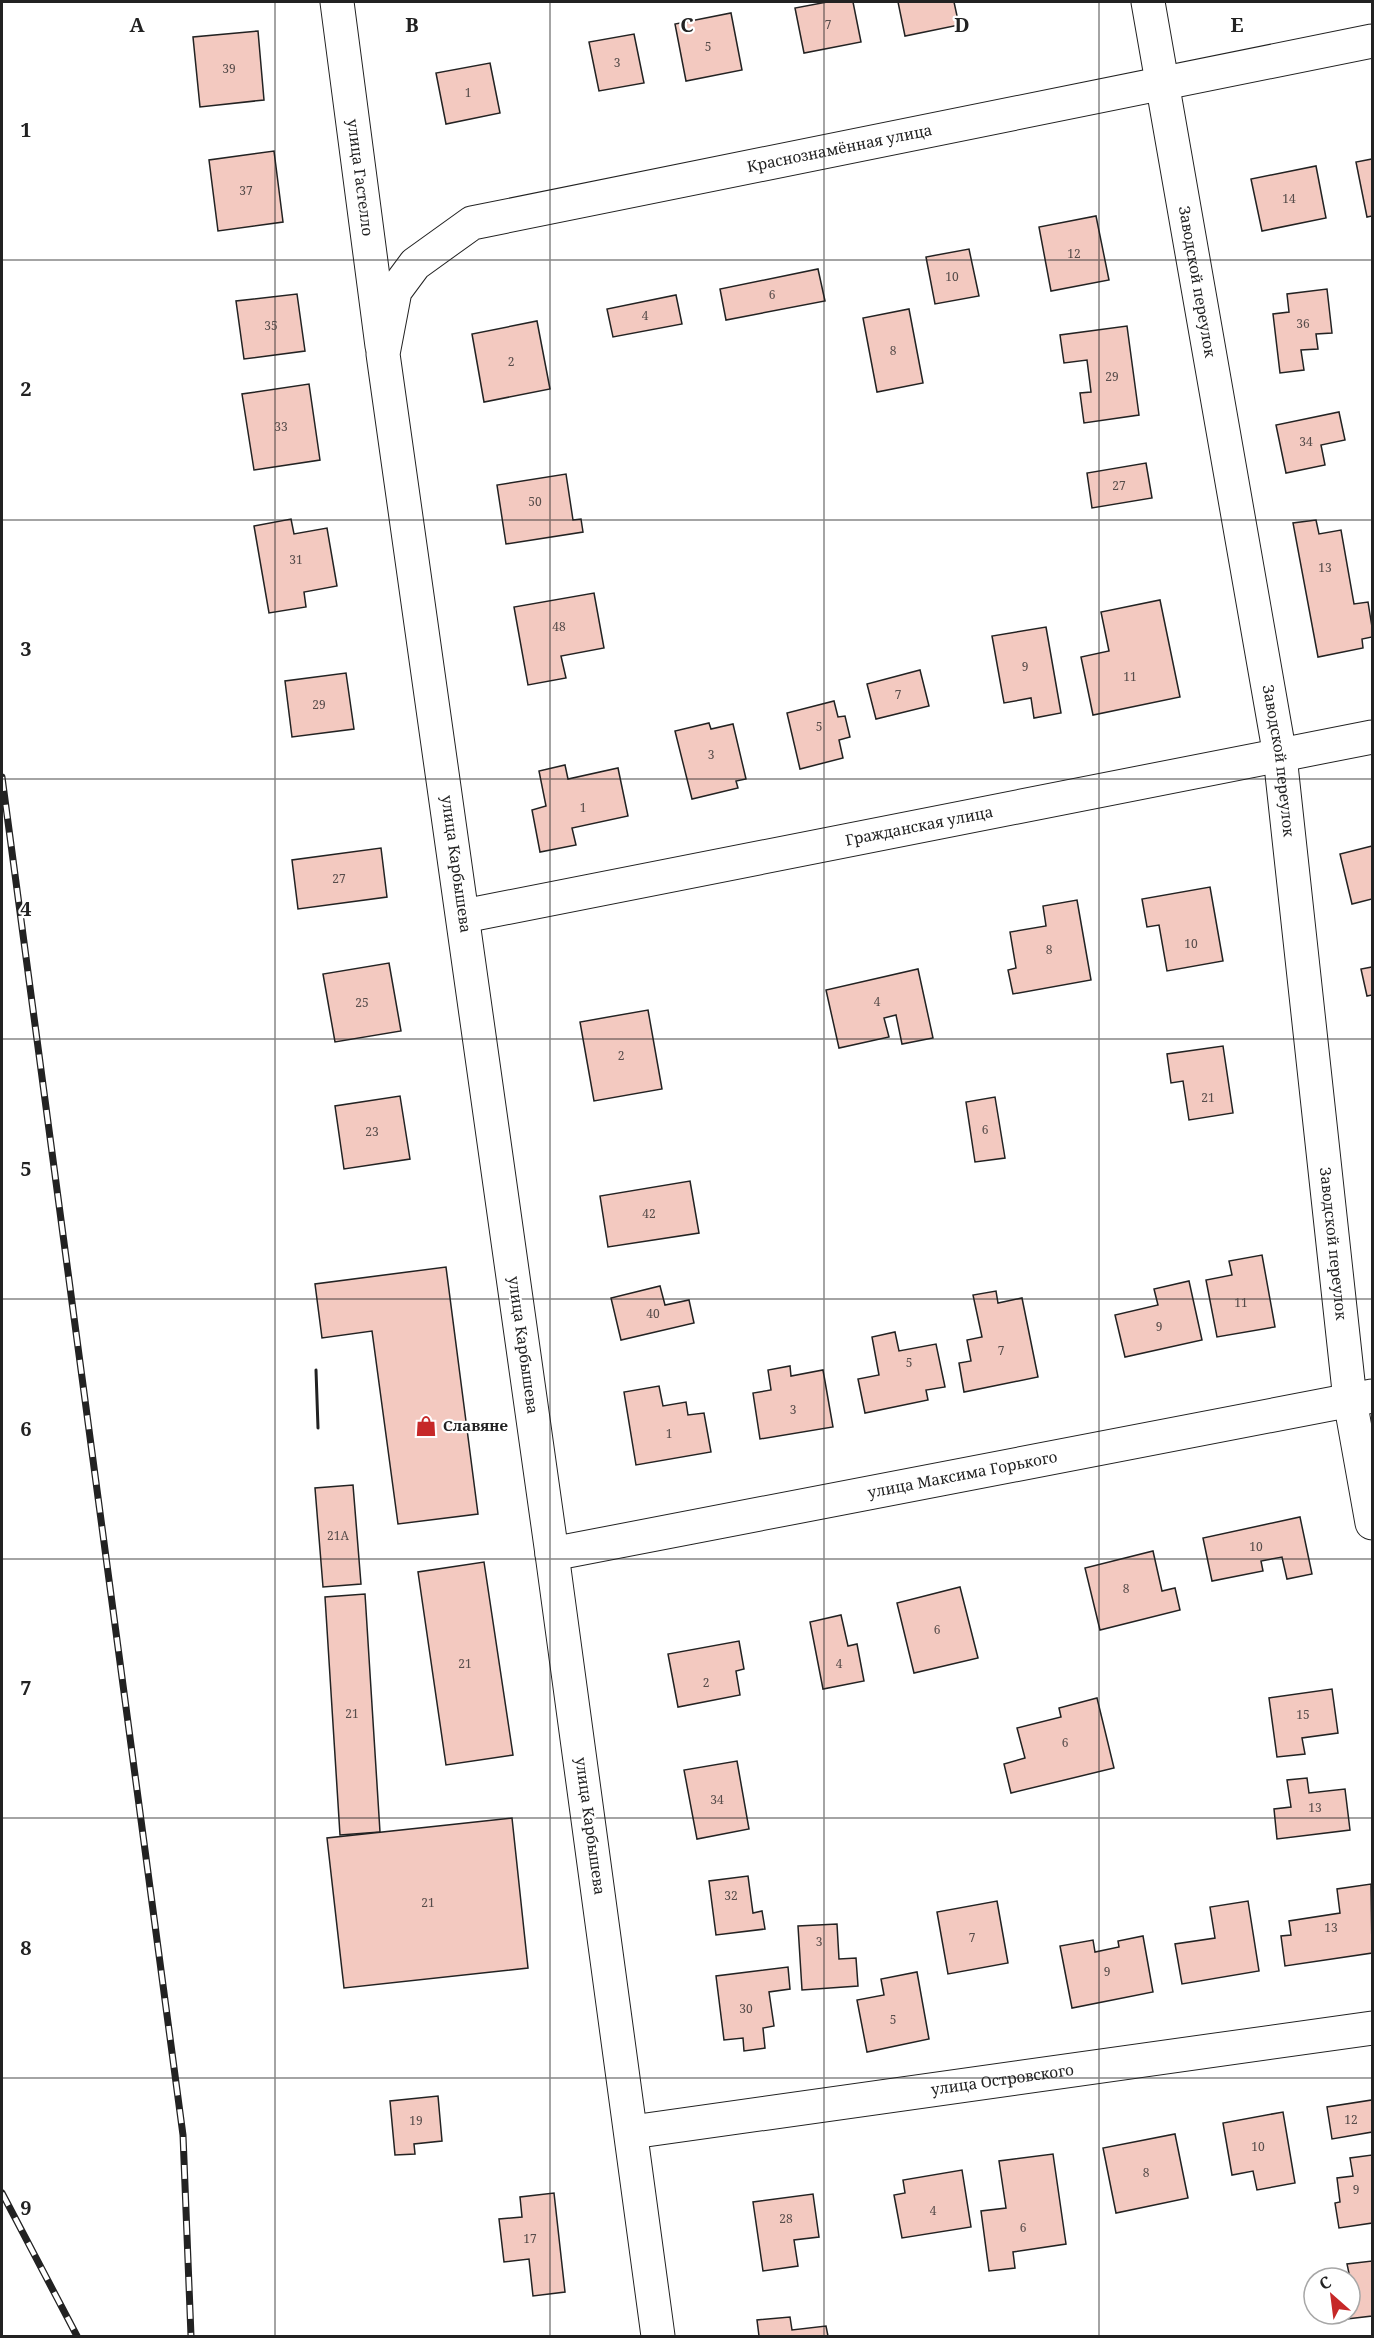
<svg xmlns="http://www.w3.org/2000/svg" width="1374" height="2338" font-family="'Noto Serif',serif">
<style>
.building{fill:#f3c9c0;stroke:#222;stroke-width:1.5}
.lines{fill:none;stroke-linecap:round;stroke-linejoin:round}
.minor-casing{stroke:#222;stroke-width:35}
.major-casing{stroke:#222;stroke-width:35}
.minor{stroke:#fff;stroke-width:33}
.major{stroke:#fff;stroke-width:33}
.rail-casing{stroke:#222;stroke-width:7}
.rail{stroke:#fff;stroke-width:4.5;stroke-dasharray:14;stroke-linecap:butt}
.wall{stroke:#222;stroke-width:3}
.grid{fill:none;stroke:#222;stroke-width:1.5;stroke-opacity:0.55}
.labels{text-anchor:middle;stroke-width:4.5;stroke-linejoin:round;paint-order:stroke}
.number-label{font-size:12px;fill:#564c4a}
.street-label{font-size:15px;fill:#222;stroke:#fff}
.poi-label{font-size:15px;font-weight:bold;fill:#222;stroke:#fff;text-anchor:start}
.grid-label{font-size:20px;text-anchor:middle;font-weight:bold;fill:#222;stroke:#fff;stroke-width:4.5;stroke-linejoin:round;paint-order:stroke}
</style>
<rect width="100%" height="100%" fill="#fff"/>
<!-- building -->
<g class="building">
<polygon points="827,2 853,2 861,42 804,53 795,8"/>
<polygon points="898,2 954,2 959,25 905,36"/>
<polygon points="731,13 742,70 686,81 675,24"/>
<polygon points="258,31 264,100 200,107 193,37"/>
<polygon points="634,34 644,83 599,91 589,42"/>
<polygon points="490,63 500,113 446,124 436,73"/>
<polygon points="274,151 283,222 218,231 209,160"/>
<polygon points="1372,159 1372,216 1367,217 1356,162"/>
<polygon points="1316,166 1326,218 1262,231 1251,179"/>
<polygon points="1096,216 1109,280 1051,291 1039,227"/>
<polygon points="969,249 979,296 935,304 926,257"/>
<polygon points="818,269 825,301 726,320 720,289"/>
<polygon points="1327,289 1332,333 1316,334 1318,349 1301,350 1304,370 1280,373 1273,314 1289,312 1287,294"/>
<polygon points="297,294 305,351 244,359 236,301"/>
<polygon points="676,295 682,324 613,337 607,309"/>
<polygon points="909,309 923,383 877,392 863,318"/>
<polygon points="537,321 550,389 484,402 472,334"/>
<polygon points="1127,326 1139,415 1084,423 1080,393 1091,392 1087,360 1064,363 1060,335"/>
<polygon points="309,384 320,460 254,470 242,394"/>
<polygon points="1339,412 1345,440 1321,445 1325,465 1286,473 1276,425"/>
<polygon points="1146,463 1152,498 1092,508 1087,473"/>
<polygon points="566,474 573,520 581,519 583,532 506,544 497,485"/>
<polygon points="291,519 294,534 327,528 337,586 304,592 306,607 269,613 254,526"/>
<polygon points="1316,520 1319,534 1341,530 1354,604 1368,602 1372,627 1372,637 1362,639 1363,648 1318,657 1293,523"/>
<polygon points="594,593 604,648 561,656 566,678 528,685 514,607"/>
<polygon points="1160,600 1180,697 1093,715 1081,657 1109,651 1101,612"/>
<polygon points="1046,627 1061,713 1034,718 1031,698 1004,703 992,636"/>
<polygon points="920,670 929,706 876,719 867,684"/>
<polygon points="346,673 354,729 292,737 285,681"/>
<polygon points="834,701 838,717 845,716 850,737 839,740 843,758 800,769 787,713"/>
<polygon points="709,723 711,729 733,724 746,779 736,781 738,788 692,799 675,731"/>
<polygon points="565,765 568,779 618,768 628,816 572,828 576,845 540,852 532,810 546,806 539,771"/>
<polygon points="1372,846 1372,899 1352,904 1340,854"/>
<polygon points="381,848 387,897 298,909 292,860"/>
<polygon points="1210,887 1223,961 1167,971 1159,925 1147,927 1142,899"/>
<polygon points="1077,900 1091,980 1013,994 1008,970 1016,968 1010,932 1046,926 1043,906"/>
<polygon points="389,963 401,1031 335,1042 323,974"/>
<polygon points="1372,967 1372,995 1367,996 1361,969"/>
<polygon points="918,969 933,1038 902,1044 896,1015 884,1018 889,1037 839,1048 826,990"/>
<polygon points="648,1010 662,1089 594,1101 580,1022"/>
<polygon points="1223,1046 1233,1113 1189,1120 1183,1081 1171,1083 1167,1054"/>
<polygon points="400,1096 410,1159 344,1169 335,1106"/>
<polygon points="995,1097 1005,1158 975,1162 966,1102"/>
<polygon points="690,1181 699,1233 608,1247 600,1196"/>
<polygon points="1262,1255 1275,1327 1217,1337 1206,1280 1232,1275 1229,1261"/>
<polygon points="446,1267 478,1514 398,1524 372,1331 322,1338 315,1284"/>
<polygon points="1189,1281 1202,1340 1125,1357 1115,1315 1158,1305 1154,1289"/>
<polygon points="660,1286 665,1305 689,1300 694,1323 621,1340 611,1298"/>
<polygon points="996,1291 998,1303 1022,1298 1038,1377 964,1392 959,1363 971,1361 967,1340 982,1337 973,1295"/>
<polygon points="895,1332 899,1351 936,1344 945,1387 926,1390 928,1400 865,1413 858,1379 879,1375 872,1337"/>
<polygon points="790,1366 791,1376 823,1370 833,1427 760,1439 753,1393 771,1390 768,1370"/>
<polygon points="659,1386 663,1406 686,1402 688,1415 704,1413 711,1452 636,1465 624,1392"/>
<polygon points="353,1485 361,1584 323,1587 315,1488"/>
<polygon points="1300,1517 1312,1574 1287,1579 1282,1557 1261,1561 1263,1571 1212,1581 1203,1538"/>
<polygon points="1153,1551 1162,1591 1175,1588 1180,1610 1100,1630 1085,1568"/>
<polygon points="484,1562 513,1755 446,1765 418,1572"/>
<polygon points="960,1587 978,1658 914,1673 897,1603"/>
<polygon points="365,1594 380,1832 340,1835 325,1597"/>
<polygon points="841,1615 848,1646 857,1644 864,1681 823,1689 810,1622"/>
<polygon points="739,1641 744,1669 736,1671 740,1695 678,1707 668,1654"/>
<polygon points="1332,1689 1338,1733 1302,1738 1305,1754 1277,1757 1269,1698"/>
<polygon points="1097,1698 1114,1768 1011,1793 1004,1764 1025,1758 1017,1728 1061,1717 1059,1708"/>
<polygon points="737,1761 749,1829 697,1839 684,1770"/>
<polygon points="1307,1778 1309,1793 1345,1789 1350,1830 1277,1839 1274,1809 1291,1807 1287,1780"/>
<polygon points="512,1818 528,1968 344,1988 327,1838"/>
<polygon points="748,1876 753,1913 762,1911 765,1929 716,1935 709,1881"/>
<polygon points="1371,1884 1372,1953 1285,1966 1281,1936 1291,1935 1289,1921 1340,1913 1337,1889"/>
<polygon points="997,1901 1008,1963 948,1974 937,1912"/>
<polygon points="1248,1901 1259,1971 1182,1984 1175,1944 1215,1938 1210,1907"/>
<polygon points="837,1924 839,1959 856,1958 858,1986 802,1990 798,1926"/>
<polygon points="1143,1936 1153,1992 1072,2008 1060,1946 1093,1940 1095,1952 1119,1947 1118,1941"/>
<polygon points="788,1967 790,1989 769,1992 774,2026 763,2028 765,2048 744,2051 743,2038 724,2040 716,1976"/>
<polygon points="917,1972 929,2039 867,2052 857,2000 884,1995 881,1979"/>
<polygon points="438,2096 442,2141 414,2144 415,2154 395,2155 390,2101"/>
<polygon points="1372,2100 1372,2132 1332,2139 1327,2107"/>
<polygon points="1283,2112 1295,2183 1257,2190 1253,2171 1232,2175 1223,2123"/>
<polygon points="1175,2134 1188,2198 1116,2213 1103,2148"/>
<polygon points="1053,2154 1066,2244 1013,2252 1015,2268 989,2271 981,2211 1006,2208 999,2161"/>
<polygon points="1372,2155 1372,2223 1339,2228 1335,2203 1340,2202 1337,2178 1353,2176 1350,2158"/>
<polygon points="962,2170 971,2227 902,2238 894,2195 905,2193 903,2180"/>
<polygon points="554,2193 565,2292 533,2296 529,2259 504,2262 499,2219 522,2217 520,2197"/>
<polygon points="813,2194 819,2237 794,2240 798,2266 763,2271 753,2202"/>
<polygon points="1372,2261 1372,2316 1330,2321 1330,2314 1350,2314 1350,2278 1347,2264"/>
<polygon points="790,2317 792,2330 826,2326 828,2336 759,2336 757,2320"/>
</g>
<g class="lines">
<defs>
<g id="minor">
<path id="s1" d="M337,2L382,346"/>
<path id="s2" d="M1148,2L1280,756L1350,1400L1372,1523"/>
<path id="s3" d="M464,916L1372,737"/>
<path id="s4" d="M552,1554L1372,1396"/>
<path id="s5" d="M632,2132L1372,2028"/>
</g>
<g id="major">
<path id="s6" d="M658,2336L552,1554L383,354L395,291L415,264L472,223L1372,41"/>
</g>
</defs>
<!-- minor casing -->
<use href="#minor" class="minor-casing"/>
<!-- major casing -->
<use href="#major" class="major-casing"/>
<!-- minor -->
<use href="#minor" class="minor"/>
<!-- major -->
<use href="#major" class="major"/>
<defs>
<g id="rail">
<polyline points="2,777 183,2135 191,2336"/>
<polyline points="2,2193 77,2336"/>
</g>
</defs>
<!-- rail casing -->
<use href="#rail" class="rail-casing"/>
<!-- rail -->
<use href="#rail" class="rail"/>
<!-- wall -->
<polyline class="wall" points="316,1370 318,1428"/>
</g>
<!-- grid -->
<path class="grid" d="M275,2V2336M550,2V2336M824,2V2336M1099,2V2336M2,260H1372M2,520H1372M2,779H1372M2,1039H1372M2,1299H1372M2,1559H1372M2,1818H1372M2,2078H1372"/>
<!-- icons -->
<defs>
<symbol id="shop-bare" viewBox="-9 -9 18 18"><path d="M-5-2.5h2.3a2.7 3.5 0 0 1 5.4 0H5L5.5 6h-11ZM-1.5-2.5h3a1.5 2.3 0 0 0-3 0Z" fill="#c62828" stroke="#fff" stroke-width="2.5" paint-order="stroke"/></symbol>
</defs>
<g fill-rule="evenodd">
<use href="#shop-bare" x="411" y="1411" width="30" height="30"/>
</g>
<g class="labels">
<!-- number labels -->
<g class="number-label">
<text x="828" y="29">7</text>
<text x="708" y="51">5</text>
<text x="617" y="67">3</text>
<text x="229" y="73">39</text>
<text x="468" y="97">1</text>
<text x="246" y="195">37</text>
<text x="1289" y="203">14</text>
<text x="1074" y="258">12</text>
<text x="952" y="281">10</text>
<text x="772" y="299">6</text>
<text x="645" y="320">4</text>
<text x="1303" y="328">36</text>
<text x="271" y="330">35</text>
<text x="893" y="355">8</text>
<text x="511" y="366">2</text>
<text x="1112" y="381">29</text>
<text x="281" y="431">33</text>
<text x="1306" y="446">34</text>
<text x="1119" y="490">27</text>
<text x="535" y="506">50</text>
<text x="296" y="564">31</text>
<text x="1325" y="572">13</text>
<text x="559" y="631">48</text>
<text x="1025" y="671">9</text>
<text x="1130" y="681">11</text>
<text x="898" y="699">7</text>
<text x="319" y="709">29</text>
<text x="819" y="731">5</text>
<text x="711" y="759">3</text>
<text x="583" y="812">1</text>
<text x="339" y="883">27</text>
<text x="1191" y="948">10</text>
<text x="1049" y="954">8</text>
<text x="877" y="1006">4</text>
<text x="362" y="1007">25</text>
<text x="621" y="1060">2</text>
<text x="1208" y="1102">21</text>
<text x="985" y="1134">6</text>
<text x="372" y="1136">23</text>
<text x="649" y="1218">42</text>
<text x="1241" y="1307">11</text>
<text x="653" y="1318">40</text>
<text x="1159" y="1331">9</text>
<text x="1001" y="1355">7</text>
<text x="909" y="1367">5</text>
<text x="793" y="1414">3</text>
<text x="669" y="1438">1</text>
<text x="338" y="1540">21А</text>
<text x="1256" y="1551">10</text>
<text x="1126" y="1593">8</text>
<text x="937" y="1634">6</text>
<text x="465" y="1668">21</text>
<text x="839" y="1668">4</text>
<text x="706" y="1687">2</text>
<text x="352" y="1718">21</text>
<text x="1303" y="1719">15</text>
<text x="1065" y="1747">6</text>
<text x="717" y="1804">34</text>
<text x="1315" y="1812">13</text>
<text x="731" y="1900">32</text>
<text x="428" y="1907">21</text>
<text x="1331" y="1932">13</text>
<text x="972" y="1942">7</text>
<text x="819" y="1946">3</text>
<text x="1107" y="1976">9</text>
<text x="746" y="2013">30</text>
<text x="893" y="2024">5</text>
<text x="1351" y="2124">12</text>
<text x="416" y="2125">19</text>
<text x="1258" y="2151">10</text>
<text x="1146" y="2177">8</text>
<text x="1356" y="2194">9</text>
<text x="933" y="2215">4</text>
<text x="786" y="2223">28</text>
<text x="1023" y="2232">6</text>
<text x="530" y="2243">17</text>
</g>
<!-- street labels -->
<g class="street-label">
<text dy="5" stroke="none"><textPath href="#s6" startOffset="2544">Краснознамённая улица</textPath></text>
<text dy="5" stroke="none"><textPath href="#s1" startOffset="177">улица Гастелло</textPath></text>
<text dy="5" stroke="none"><textPath href="#s2" startOffset="284">Заводской переулок</textPath></text>
<text dy="5" stroke="none"><textPath href="#s2" startOffset="770">Заводской переулок</textPath></text>
<text dy="5" stroke="none"><textPath href="#s3" startOffset="464">Гражданская улица</textPath></text>
<text transform="translate(456 864) rotate(82)" y="5">улица Карбышева</text>
<text dy="5" stroke="none"><textPath href="#s2" startOffset="1256">Заводской переулок</textPath></text>
<text transform="translate(523 1345) rotate(82)" y="5">улица Карбышева</text>
<text dy="5" stroke="none"><textPath href="#s4" startOffset="418">улица Максима Горького</textPath></text>
<text transform="translate(590 1826) rotate(82)" y="5">улица Карбышева</text>
<text dy="5" stroke="none"><textPath href="#s5" startOffset="374">улица Островского</textPath></text>
</g>
<!-- poi labels -->
<g class="poi-label">
<text x="443" y="1431">Славяне</text>
</g>
</g>
<g class="grid-label">
<text x="137" y="32">A</text>
<text x="412" y="32">B</text>
<text x="687" y="32">C</text>
<text x="962" y="32">D</text>
<text x="1237" y="32">E</text>
<text x="26" y="137">1</text>
<text x="26" y="396">2</text>
<text x="26" y="656">3</text>
<text x="26" y="916">4</text>
<text x="26" y="1176">5</text>
<text x="26" y="1436">6</text>
<text x="26" y="1695">7</text>
<text x="26" y="1955">8</text>
<text x="26" y="2215">9</text>
</g>
<!-- border -->
<rect width="1374" height="2338" fill="none" stroke="#222222" stroke-width="6"/>
<!-- north arrow -->
<g transform="translate(1332 2296) rotate(332)"><circle r="28" fill="#ffffff" stroke="#a7a7a7" stroke-width="1.5"/>
<path d="M0-4.5L10 22L0 15L-10 22Z" fill="#c62828"/>
<text y="-9" font-size="16" font-weight="bold" text-anchor="middle" fill="#222222">С</text>
</g>
</svg>
